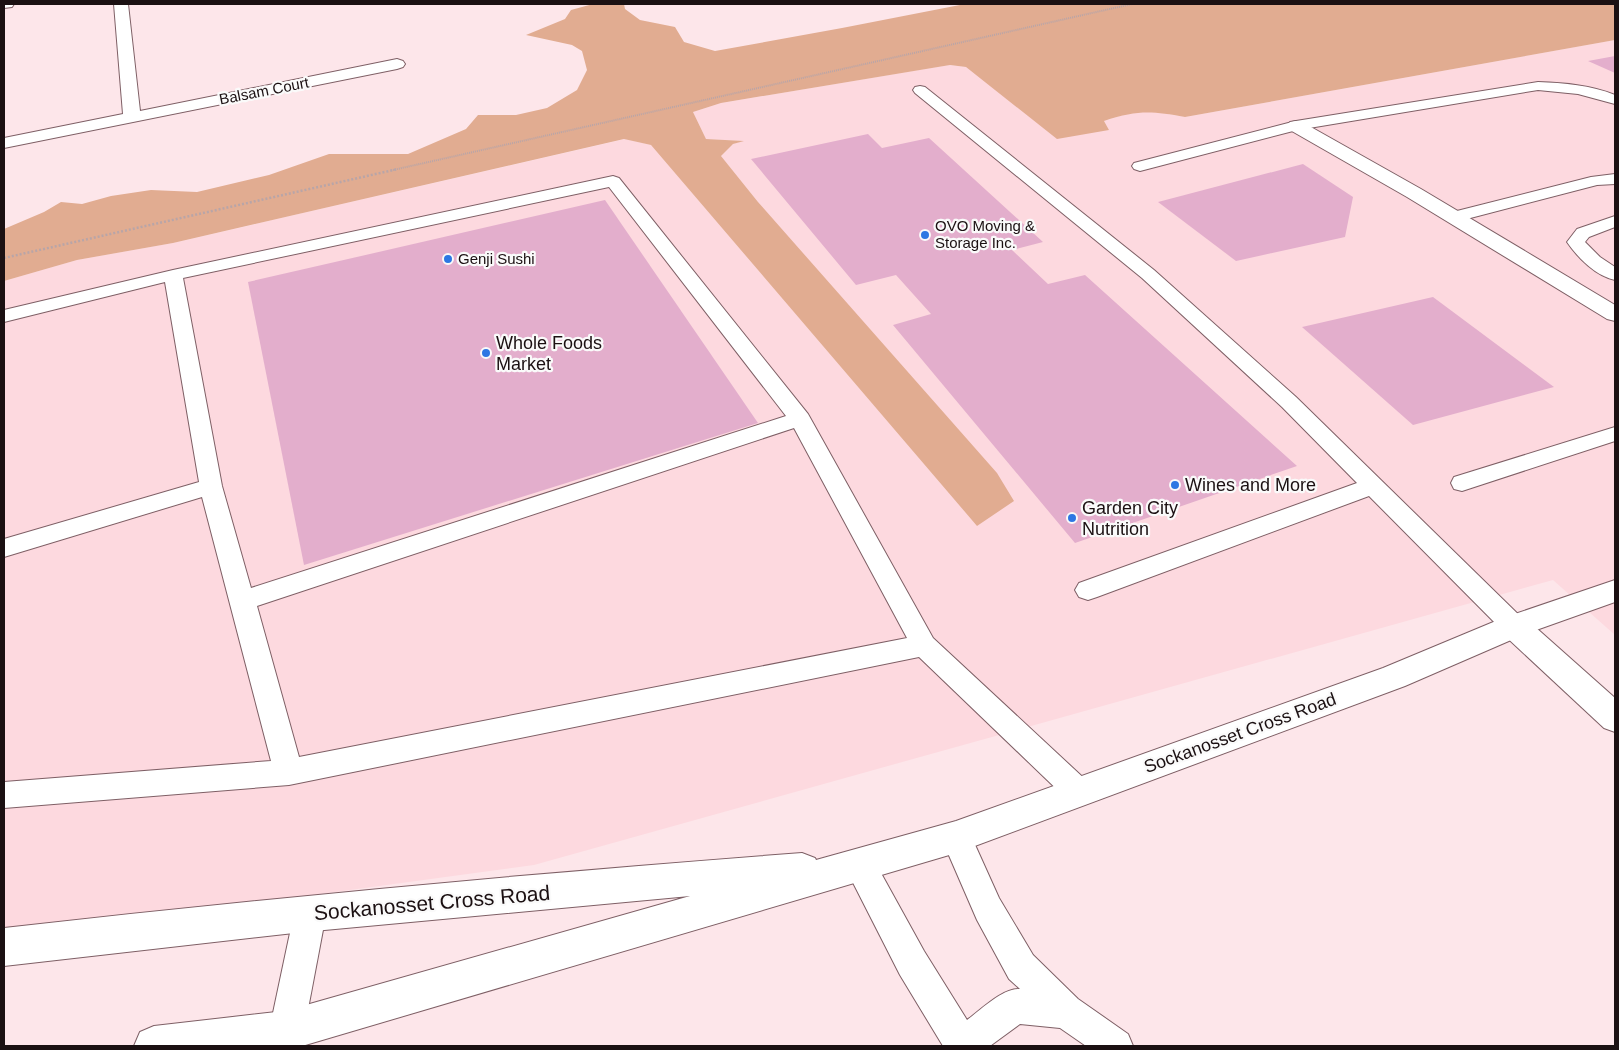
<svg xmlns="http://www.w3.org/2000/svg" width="1619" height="1050" font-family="Arial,sans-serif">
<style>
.built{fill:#fdd9df}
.forest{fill:#e1ac91}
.building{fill:#e3aecc}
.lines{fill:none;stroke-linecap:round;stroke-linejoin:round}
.service-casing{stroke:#7e5f65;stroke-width:2}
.minor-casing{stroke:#7e5f65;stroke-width:2}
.tertiary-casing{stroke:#7e5f65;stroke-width:2}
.path-far1{stroke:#b8a5a8;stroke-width:2;stroke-dasharray:1 1;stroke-linecap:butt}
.path{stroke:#b8a5a8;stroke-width:2.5;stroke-dasharray:2 2;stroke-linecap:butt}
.service{fill:#fff;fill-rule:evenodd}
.minor{fill:#fff;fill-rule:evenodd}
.tertiary{fill:#fff;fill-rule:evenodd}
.poi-dot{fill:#2d77e3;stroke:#fafafa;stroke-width:2}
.labels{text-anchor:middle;stroke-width:4.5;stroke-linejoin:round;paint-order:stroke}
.far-street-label{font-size:15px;fill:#1b1012;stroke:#fafafa}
.far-poi-label{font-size:15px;fill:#1b1012;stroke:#fafafa;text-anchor:start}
.poi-label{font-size:18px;fill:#1b1012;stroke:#fafafa;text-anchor:start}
.street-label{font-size:18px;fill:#1b1012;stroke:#fafafa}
.near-street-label{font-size:21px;fill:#1b1012;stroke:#fafafa}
</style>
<rect width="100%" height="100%" fill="#fde6ea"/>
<!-- built -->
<polygon class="built" points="1615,40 1615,635 1553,580 534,865 4,937 4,281 77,260 173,243 625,139 651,145 977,526 758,202 721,156 733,144 742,141 706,139 693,112 721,103 949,65 966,67 978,75 1109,130 1104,121 1126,114 1151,111 1185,117"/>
<!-- forest -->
<path class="forest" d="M593,4H624L625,9L640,20L675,27L684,42L715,51L842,28L965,4H1615V40L1185,117C1151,111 1138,110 1104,121L1109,130L1057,139L966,67L950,65L721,103L693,112L706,139L744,141L733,144L721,156L758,202L997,473L1014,501L977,526L651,145L624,139L173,243L77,260L4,281V229L44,212L61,202L82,204L111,196L151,190L197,192L269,175L329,154H408L466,129L478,115H516L547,108L577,90L587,70L582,51L572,45L526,35L565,19L571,10Z"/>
<!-- building -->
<g class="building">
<polygon points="1615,56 1615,73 1588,61"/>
<polygon points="868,134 882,148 929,138 1043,242 1012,250 1048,284 1085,275 1297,466 1075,543 893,325 931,314 896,275 856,285 751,159"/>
<polygon points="1303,164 1353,197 1345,237 1236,261 1158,202"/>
<polygon points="605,200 758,423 304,565 248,282"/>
<polygon points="1433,297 1554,387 1413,425 1302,327"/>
</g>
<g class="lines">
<defs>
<g id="service">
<path d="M1538,82C1564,83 1591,85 1615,95V104L1578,94L1538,90L1297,130L1140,171L1134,169L1132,166L1134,163L1296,121Z"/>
<polygon points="920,86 925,87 1154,270 1296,397 1523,619 1527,626 1523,633 1514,636 1505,633 1369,496 1097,597 1088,600 1079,597 1075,590 1079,583 1357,483 1282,407 1142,278 915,93 913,90 915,87"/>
<polygon points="1615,174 1615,184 1597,185 1455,222 1449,221 1446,217 1449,213 1591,177"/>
<path d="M613,176L619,178L808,414L933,638L1088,782L1093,791L1088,800L1078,804L1068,800L919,657L289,785L4,808V782L271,761L202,497L4,557V539L199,482L165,282L4,322V310L173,270ZM609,187L786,416L251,588L222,486L183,278ZM794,428L907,638L299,757L257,606Z"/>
<path d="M1615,216V227L1589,237L1585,242L1600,257L1615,267V280C1596,276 1578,258 1567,242L1577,229Z"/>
<polygon points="1615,427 1615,441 1462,491 1454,489 1451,483 1454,477"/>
<path d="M956,823L967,827L999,898L1033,955L1078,999L1128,1034L1133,1046H1086L1060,1028L1020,1024L990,1046H943L900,975L844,865L849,855L860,850L871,855L924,951L967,1020C981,1010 1002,988 1020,989L1009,979L977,920L941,837L945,827Z"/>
<polygon points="310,898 321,903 326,914 301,1046 266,1046 294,914 299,903"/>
</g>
<g id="minor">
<polygon points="4,4 14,4 12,7 4,8"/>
<polygon points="114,4 128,4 140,111 397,59 403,61 405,64 403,67 397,69 4,148 4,138 123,114"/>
<polygon points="1296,121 1302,122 1421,189 1615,305 1615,321 1607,319 1407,197 1290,130 1287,126 1290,122"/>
<polygon points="1514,614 1525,618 1615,698 1615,732 1604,728 1503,634 1499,626 1503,618"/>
</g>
<path id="tertiary" d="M1615,580V602L1525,634L1405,686L956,853L302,1046H134L140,1032L154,1026L285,1011L690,896L303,932L4,966V928C270,898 535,873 802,853L815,858L816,860L956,821L1383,668L1503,618Z"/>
</defs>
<!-- service casing -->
<use href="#service" class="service-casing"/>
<!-- minor casing -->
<use href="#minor" class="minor-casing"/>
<!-- tertiary casing -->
<use href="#tertiary" class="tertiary-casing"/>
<!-- path-far1 -->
<polyline class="path-far1" points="393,170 1132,4"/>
<!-- path -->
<polyline class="path" points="4,258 398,169"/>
<!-- service -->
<use href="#service" class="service"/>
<!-- minor -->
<use href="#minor" class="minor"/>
<!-- tertiary -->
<use href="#tertiary" class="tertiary"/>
</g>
<!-- markers -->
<g class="poi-dot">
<circle cx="925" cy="235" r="5"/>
<circle cx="448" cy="259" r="5"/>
<circle cx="486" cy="353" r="5"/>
<circle cx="1175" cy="485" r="5"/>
<circle cx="1072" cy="518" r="5"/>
</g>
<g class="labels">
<!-- far-street labels -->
<g class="far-street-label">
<text transform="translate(264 91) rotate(-11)" y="5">Balsam Court</text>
</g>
<!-- far-poi labels -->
<g class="far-poi-label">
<text x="935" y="231">OVO Moving &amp;<tspan x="935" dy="17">Storage Inc.</tspan></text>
<text x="458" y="264">Genji Sushi</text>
</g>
<!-- poi labels -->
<g class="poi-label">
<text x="496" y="349">Whole Foods<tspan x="496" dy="21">Market</tspan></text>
<text x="1185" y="491">Wines and More</text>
<text x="1082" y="514">Garden City<tspan x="1082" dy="21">Nutrition</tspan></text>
</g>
<!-- street labels -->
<g class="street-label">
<text transform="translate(1240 733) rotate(-20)" y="6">Sockanosset Cross Road</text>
</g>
<!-- near-street labels -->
<g class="near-street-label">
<text transform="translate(432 903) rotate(-5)" y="7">Sockanosset Cross Road</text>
</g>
</g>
<!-- border -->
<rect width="1619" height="1050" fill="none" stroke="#1b1012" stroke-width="10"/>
</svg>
